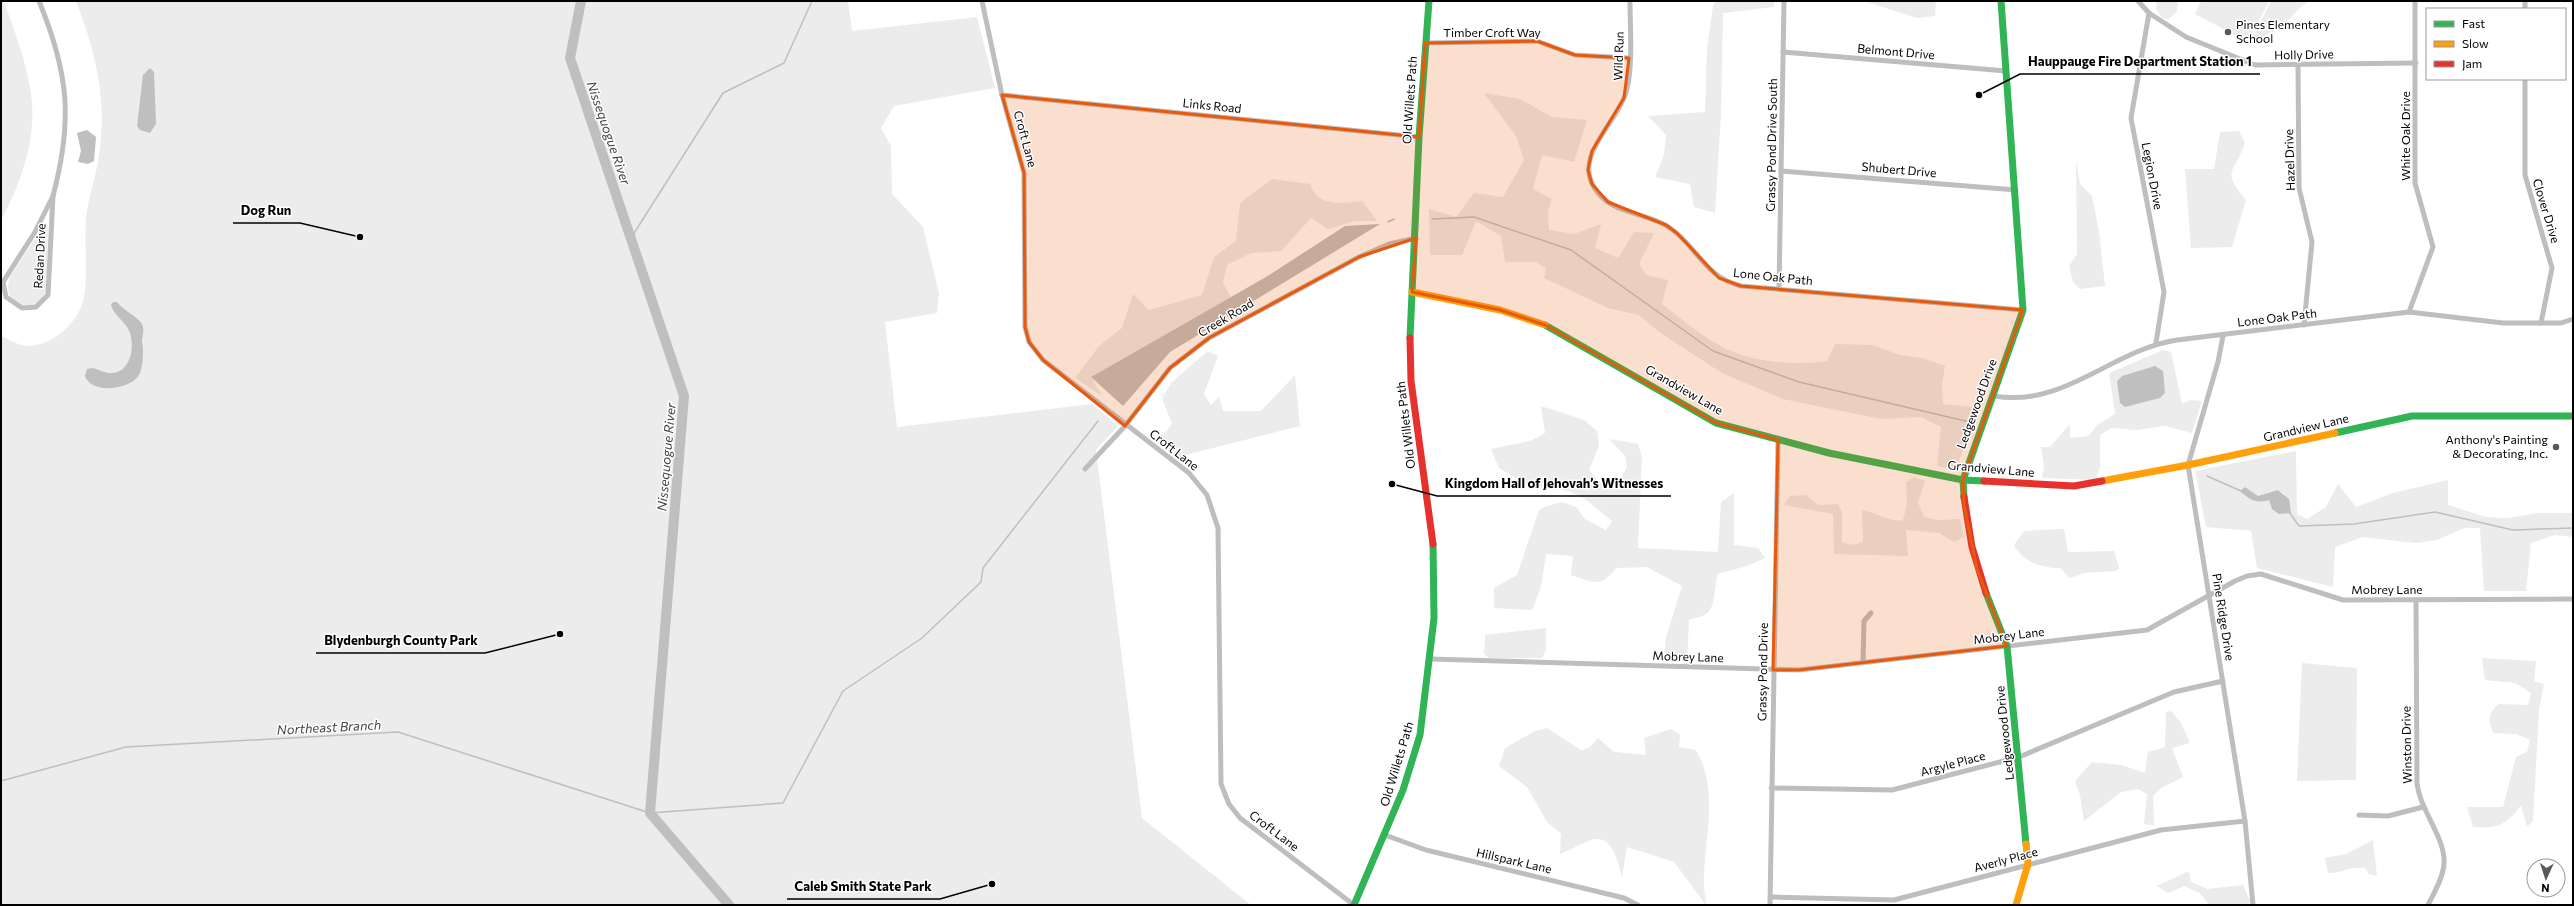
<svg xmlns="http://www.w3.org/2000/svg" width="2574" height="906" font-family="Commissioner,sans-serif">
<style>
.green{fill:#ececec;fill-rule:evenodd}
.water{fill:#bfbfbf}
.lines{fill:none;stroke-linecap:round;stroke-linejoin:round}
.stream{stroke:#bfbfbf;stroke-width:1.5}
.river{stroke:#bfbfbf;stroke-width:10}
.street{stroke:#bebebe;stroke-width:5}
.fast{stroke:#30b455;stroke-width:7}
.slow{stroke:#ff9f0a;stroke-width:7}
.jam{stroke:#e5322d;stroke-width:7}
.marked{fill:#e8590c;fill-opacity:0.2;stroke:#e8590c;stroke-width:3;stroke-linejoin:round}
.poi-dot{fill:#595959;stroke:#fff;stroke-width:1.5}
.labels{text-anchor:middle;stroke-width:3;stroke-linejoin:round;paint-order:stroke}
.poi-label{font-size:12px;fill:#000;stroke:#fff;text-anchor:start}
.street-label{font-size:12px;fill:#000;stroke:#fff}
.water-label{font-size:13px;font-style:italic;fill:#444;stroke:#fff}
.leader{fill:none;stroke:#000;stroke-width:1.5}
.callout-dot{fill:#000;stroke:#fff;stroke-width:1.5}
.callout-label{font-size:13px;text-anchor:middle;font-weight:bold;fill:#000;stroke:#fff;stroke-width:3;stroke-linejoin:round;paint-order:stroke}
</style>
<rect width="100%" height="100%" fill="#fff"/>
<!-- green -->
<g class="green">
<path d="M1,1H4C13,28 24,55 29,83C40,131 23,179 1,221Z"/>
<path d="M76,1H848L852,31L977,17L995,88L894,106L881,128L891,146L892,194L923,227L939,293L937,313L885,322L897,427L1092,404L1118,426L1096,450L1142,818L1251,905H1V336C9,339 21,347 29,346C54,345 80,321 84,297C88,271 84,244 86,218C88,199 95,180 98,161C108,103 97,55 76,1Z"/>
<polygon points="1716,1 1774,1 1774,7 1723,13 1721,115 1715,213 1694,207 1690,184 1655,177 1664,155 1666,135 1648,116 1705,112 1707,49 1713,6"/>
<polygon points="1864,1 1936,1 1935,16 1917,18"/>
<polygon points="2157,1 2178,1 2177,11 2169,19 2162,18 2156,9"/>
<polygon points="2201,1 2269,1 2248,42 2195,14"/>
<path d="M2271,1H2310C2297,7 2292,19 2280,27C2271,33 2259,38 2250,43Z"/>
<path d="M1484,93L1520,99L1552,117L1587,120L1574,162L1542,155L1533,189L1552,199L1548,211L1549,230L1574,234L1601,224L1595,248L1618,258L1634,232L1654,233L1639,264L1646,275L1668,280L1662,304C1684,321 1712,345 1739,354C1765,363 1800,365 1827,361L1835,344L1872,345L1900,355L1922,358L1945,366L1942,385L1943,404L1980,408L1955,470L1937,466L1941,427L1921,417L1881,419L1783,399L1722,373L1659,332L1639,315L1608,308L1544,278L1546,268L1536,262H1505L1501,236L1476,221L1462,255H1430L1429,209L1456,217L1474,193L1503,197L1524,160L1516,136Z"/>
<path d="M2239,131L2245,143C2235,174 2220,169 2246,200L2232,247L2191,248L2185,169H2214L2220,132Z"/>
<polygon points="2076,161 2080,184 2092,196 2099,231 2105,286 2080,289 2073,282 2069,266 2077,254"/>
<path d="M1272,179L1310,184C1319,208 1341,203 1362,201L1377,221H1355L1328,229L1311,218L1281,251L1251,253L1227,265L1223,283L1231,297L1091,377L1102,396L1075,378L1099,346L1122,328L1133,294L1149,310L1202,295L1214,257L1236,241L1240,203Z"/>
<path d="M45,223L48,227L46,290L42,300C22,313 2,302 10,277Z"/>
<polygon points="2163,350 2171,352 2182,404 2190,400 2202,401 2192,433 2165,426 2137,430 2112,428 2100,435 2100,468 2095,480 2042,478 2044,467 2041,447 2050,447 2070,424 2070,438 2089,436 2097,425 2115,414 2109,373"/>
<polygon points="1208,351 1218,356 1204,394 1211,405 1242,372 1219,397 1223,411 1261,411 1295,375 1300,426 1178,457 1154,440 1165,433 1172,424 1162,398 1172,382"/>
<path d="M1541,406L1584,420L1597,431L1599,446L1589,470L1603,486L1616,488L1627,467L1625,456L1609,439L1638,444L1642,457L1638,548L1718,552L1721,502L1734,493V545L1758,548L1765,558L1750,565L1718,574C1714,585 1716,607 1707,613C1703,617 1694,618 1689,620L1687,661H1664L1666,637L1682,586L1647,567L1616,568C1601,589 1593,582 1571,575L1573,556L1546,554L1541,587L1532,610L1494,608V588L1517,575L1539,510L1544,507L1562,502L1576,507L1585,519L1606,530L1612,521L1585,499L1569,491L1529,486L1499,468L1491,449L1530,441L1545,433Z"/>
<path d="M2296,451L2297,514L2307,519L2326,507L2338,484L2356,507L2393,493L2448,480V505L2486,517L2508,518L2538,513H2573V537L2555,535L2531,543L2526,591H2484L2480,528H2464L2437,540L2416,543L2363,537L2335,547L2333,587L2257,568L2251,531L2206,527L2195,471ZM2245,487L2258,496L2278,490L2286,495L2249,499Z"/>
<path d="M1914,477L1925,481L1918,502L1924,517L1938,520L1960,519L1964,537L1954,542L1939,533L1906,530L1908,556L1834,554L1833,514L1784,505L1790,496L1806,495L1818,505L1838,504L1842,512V542L1853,545L1863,542L1862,510C1875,512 1891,523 1903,520L1907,504L1906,482Z"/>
<path d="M2064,529L2068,552L2114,551L2119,568L2116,571L2084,573L2070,578L2060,568C2041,568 2023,562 2014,545L2024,531Z"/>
<polygon points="1546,628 1546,650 1542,658 1489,658 1484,654 1485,635"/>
<path d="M2482,658L2536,661L2534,681L2544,684L2539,710L2533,821L2527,827L2521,805C2507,825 2497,829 2473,827L2467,807H2503L2516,757L2527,752L2530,740L2516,734L2493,733C2488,720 2488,712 2499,704L2528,705L2531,693L2515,683L2485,680Z"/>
<polygon points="2302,663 2357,668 2356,780 2297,781"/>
<polygon points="2171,711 2181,723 2190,743 2172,748 2183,777 2161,788 2153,796 2154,826 2144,824 2147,794 2138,789 2121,792 2084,821 2080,795 2075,781 2092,762 2121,765 2145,773 2148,752 2165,747 2166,712"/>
<path d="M1547,728L1581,750L1589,748L1598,738L1614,752L1646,755L1644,738L1671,729L1680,735L1679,747L1696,750C1718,787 1706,833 1704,874C1703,884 1705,895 1706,905L1674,862L1627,847L1622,877C1618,864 1614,837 1595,839C1587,840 1569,851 1560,854L1561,834L1547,822L1527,787L1499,766L1505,748L1535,731Z"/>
<path d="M2373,840L2377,876L2369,874L2365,868C2351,866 2341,873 2328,873L2325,858L2346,854Z"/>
<polygon points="2189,871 2191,882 2207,889 2243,885 2250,901 2249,905 2209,905 2200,893 2184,886 2168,893 2157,886"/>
</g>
<!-- water -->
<g class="water">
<polygon points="150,68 154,72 156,124 150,133 140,130 137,126 143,75"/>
<polygon points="87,130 96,137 94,161 88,164 78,162 81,151 77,133"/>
<polygon points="1380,224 1170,352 1123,406 1091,377 1266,277 1345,226"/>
<path d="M113,302H117C123,310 138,317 142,324C145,331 142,336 142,342C144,351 143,365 140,373C133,390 91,395 85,376L87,369L92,368C99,369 105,374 113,373C133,371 136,340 127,327C121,318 114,315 111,305Z"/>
<polygon points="2155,366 2163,371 2165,393 2160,398 2125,407 2120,403 2117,381 2122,376"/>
<path d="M2245,487L2258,496L2278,490L2289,499L2291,513L2279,514L2272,509L2269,500C2256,504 2250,500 2240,491Z"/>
</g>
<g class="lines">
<!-- stream -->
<g class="stream">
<polyline points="1432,219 1474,217 1571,250 1713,351 1799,382 1974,423"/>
<polyline points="1388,222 1394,219"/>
<polyline points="631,238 723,93 784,63 812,1"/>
<polyline points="2207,476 2241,491"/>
<polyline points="2289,512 2299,526 2354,524 2435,512 2513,530 2573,528"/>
<polyline points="1,781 126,747 398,732 650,813 783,803 843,691 922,638 981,582 983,568 1098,421"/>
</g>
<!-- river -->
<polyline class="river" points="581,1 570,58 684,396 650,813 729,905"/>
<!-- street -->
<g class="street">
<path d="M39,1C69,74 73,120 53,196"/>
<polyline points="982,1 1002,95 1024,173 1025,327 1029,342 1043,360 1189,473 1207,495 1218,528 1221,784 1229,804 1240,818 1354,905"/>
<path d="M1630,1C1630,26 1633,65 1627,89C1619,124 1567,158 1599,194C1617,215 1649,213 1670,228C1698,247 1703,276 1741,286L2023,310"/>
<polyline points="2138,1 2149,13 2186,37 2255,65 2416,63"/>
<polyline points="2525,9 2525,1"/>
<polyline points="2149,13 2131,118 2164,292 2156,343"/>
<polyline points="1425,43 1537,41 1575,55 1629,58"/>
<polyline points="1783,52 2006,71"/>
<polyline points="2298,65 2299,188 2312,242 2304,325"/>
<polyline points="2525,79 2525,175 2552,268 2541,323"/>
<polyline points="1002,95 1419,137"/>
<polyline points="1781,171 2016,190"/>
<polygon points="53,196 48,295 36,307 22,308 6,297 3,282 35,232"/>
<polyline points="1779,289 1784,1"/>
<polyline points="2409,312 2433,247 2415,183 2415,1"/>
<polyline points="2223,336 2218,362 2188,465 2245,821 2253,905"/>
<path d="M1994,396C2065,408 2111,350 2177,340L2409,312L2503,323H2561L2573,319"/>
<polyline points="1085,469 1125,426 1170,368 1209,338 1359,257 1389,244 1416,238"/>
<path d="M2416,600L2417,783C2420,811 2446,838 2444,864C2443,878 2434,893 2428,905"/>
<polyline points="1430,659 1799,670 2147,630 2235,581 2247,576 2261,574 2343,600 2573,599"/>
<polyline points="1863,663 1864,621 1871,613"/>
<polyline points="1771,788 1892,790 2019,757 2174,692 2223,681"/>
<polyline points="2359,815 2388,816 2423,807"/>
<polyline points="1385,835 1426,850 1624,898 1638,905"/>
<polyline points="1770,897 1894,900 2161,830 2245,821"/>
<polyline points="1770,905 1778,440"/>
</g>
<!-- fast -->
<g class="fast">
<polyline points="1545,325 1716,423 1829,453 1963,480 1984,481"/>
<polyline points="1410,338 1419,137 1429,1"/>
<polyline points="2335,433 2412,416 2573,416"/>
<polyline points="1964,497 1963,480 2023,310 2001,1"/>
<polyline points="1986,593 2007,646 2026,844"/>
<polyline points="1354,905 1403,790 1420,735 1434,618 1433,544"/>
</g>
<!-- slow -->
<g class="slow">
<polyline points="1412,292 1500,310 1545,325"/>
<polyline points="2102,481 2188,465 2335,433"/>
<polyline points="2016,905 2028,864 2026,844"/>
</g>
<!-- jam -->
<g class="jam">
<polyline points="1410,338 1411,381 1433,544"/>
<polyline points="1984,481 2074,486 2102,481"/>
<polyline points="1964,497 1972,547 1986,593"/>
</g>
</g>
<!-- marked area -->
<path class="marked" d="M1537,41L1575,55L1629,58L1624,98L1592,151L1588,170L1592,184L1608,202L1666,225L1677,233L1719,278L1741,286L2023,310L1963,480L1964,505L1977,569L2007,646L1799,670H1773L1778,440L1716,423L1545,325L1500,310L1412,292L1416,238L1359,257L1209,338L1170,368L1125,426L1043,360L1029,342L1025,327L1024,173L1002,95L1419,137L1425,43Z"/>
<!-- markers -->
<g class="poi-dot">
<circle cx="2228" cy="32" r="4"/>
<circle cx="2556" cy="447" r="4"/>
</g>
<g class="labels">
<!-- poi labels -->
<g class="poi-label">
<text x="2236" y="29">Pines Elementary<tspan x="2236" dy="14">School</tspan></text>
<text x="2548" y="444" text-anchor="end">Anthony's Painting<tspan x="2548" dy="14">&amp; Decorating, Inc.</tspan></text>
</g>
<!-- street labels -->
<g class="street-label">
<text x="1492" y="37">Timber Croft Way</text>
<text transform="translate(1896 52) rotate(5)" y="4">Belmont Drive</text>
<text transform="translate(2304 55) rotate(-1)" y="4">Holly Drive</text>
<text transform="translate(1619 56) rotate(-88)" y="4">Wild Run</text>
<text transform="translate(1410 100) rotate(-86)" y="4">Old Willets Path</text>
<text transform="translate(1212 106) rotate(6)" y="4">Links Road</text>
<text transform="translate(2406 136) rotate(-90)" y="4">White Oak Drive</text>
<text transform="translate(1025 139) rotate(75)" y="4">Croft Lane</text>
<text transform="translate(1772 145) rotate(-89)" y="4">Grassy Pond Drive South</text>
<text transform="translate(2290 160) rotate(-92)" y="4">Hazel Drive</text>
<text transform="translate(1899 170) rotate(5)" y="4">Shubert Drive</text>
<text transform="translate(2152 176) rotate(79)" y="4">Legion Drive</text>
<text transform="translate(2546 211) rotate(73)" y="4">Clover Drive</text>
<text transform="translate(40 256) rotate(-87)" y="4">Redan Drive</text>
<text transform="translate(1773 277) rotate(6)" y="4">Lone Oak Path</text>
<text transform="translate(1226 318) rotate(-31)" y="4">Creek Road</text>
<text transform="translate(2277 318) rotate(-7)" y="4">Lone Oak Path</text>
<text transform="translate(1684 390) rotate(30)" y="4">Grandview Lane</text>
<text transform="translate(1977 404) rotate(-70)" y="4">Ledgewood Drive</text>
<text transform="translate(1406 425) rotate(-97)" y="4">Old Willets Path</text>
<text transform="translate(2306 428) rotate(-13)" y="4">Grandview Lane</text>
<text transform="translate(1174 450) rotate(38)" y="4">Croft Lane</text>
<text transform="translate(1991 469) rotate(5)" y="4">Grandview Lane</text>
<text x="2387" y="594">Mobrey Lane</text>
<text transform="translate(2223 617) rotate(81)" y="4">Pine Ridge Drive</text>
<text transform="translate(2009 636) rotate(-7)" y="4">Mobrey Lane</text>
<text transform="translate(1688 657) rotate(2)" y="4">Mobrey Lane</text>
<text transform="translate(1763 672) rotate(-89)" y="4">Grassy Pond Drive</text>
<text transform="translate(2005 733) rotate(-96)" y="4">Ledgewood Drive</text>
<text transform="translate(2407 745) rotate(-91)" y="4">Winston Drive</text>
<text transform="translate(1397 764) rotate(-73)" y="4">Old Willets Path</text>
<text transform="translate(1953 764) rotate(-15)" y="4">Argyle Place</text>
<text transform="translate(1274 831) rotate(37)" y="4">Croft Lane</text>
<text transform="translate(2006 860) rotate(-15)" y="4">Averly Place</text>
<text transform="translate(1514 861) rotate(13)" y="4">Hillspark Lane</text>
</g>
<!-- water labels -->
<g class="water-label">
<text transform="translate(609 133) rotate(71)" y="5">Nissequogue River</text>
<text transform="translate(666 457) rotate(-85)" y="5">Nissequogue River</text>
<text transform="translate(329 727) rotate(-3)" y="5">Northeast Branch</text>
</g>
</g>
<!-- callouts -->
<path class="leader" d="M1979 95L2020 74H2260M360 237L300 223H233M1392 484L1437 496H1671M560 634L485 653H316M992 884L940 899H787"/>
<g class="callout-dot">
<circle cx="1979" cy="95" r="4"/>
<circle cx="360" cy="237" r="4"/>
<circle cx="1392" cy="484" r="4"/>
<circle cx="560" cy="634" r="4"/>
<circle cx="992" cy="884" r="4"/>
</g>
<g class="callout-label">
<text x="2140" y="66">Hauppauge Fire Department Station 1</text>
<text x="266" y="215">Dog Run</text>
<text x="1554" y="488">Kingdom Hall of Jehovah’s Witnesses</text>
<text x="401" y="645">Blydenburgh County Park</text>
<text x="863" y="891">Caleb Smith State Park</text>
</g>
<!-- border -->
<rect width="2574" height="906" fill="none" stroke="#000000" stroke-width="4"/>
<!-- legend -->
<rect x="2426" y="8" width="140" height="72" fill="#ffffff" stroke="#999999"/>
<rect x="2434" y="21" width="20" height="6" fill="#30b455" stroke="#999999"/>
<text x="2462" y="28" font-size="12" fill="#000000">Fast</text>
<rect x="2434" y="41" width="20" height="6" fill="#ff9f0a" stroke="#999999"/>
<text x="2462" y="48" font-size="12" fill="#000000">Slow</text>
<rect x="2434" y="61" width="20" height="6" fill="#e5322d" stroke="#999999"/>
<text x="2462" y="68" font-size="12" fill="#000000">Jam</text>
<!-- north arrow -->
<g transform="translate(2546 878) rotate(183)"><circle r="19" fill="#ffffff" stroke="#999999"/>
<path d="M0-3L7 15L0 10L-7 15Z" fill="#595959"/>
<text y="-6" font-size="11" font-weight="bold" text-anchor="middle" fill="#000000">N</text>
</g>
</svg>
